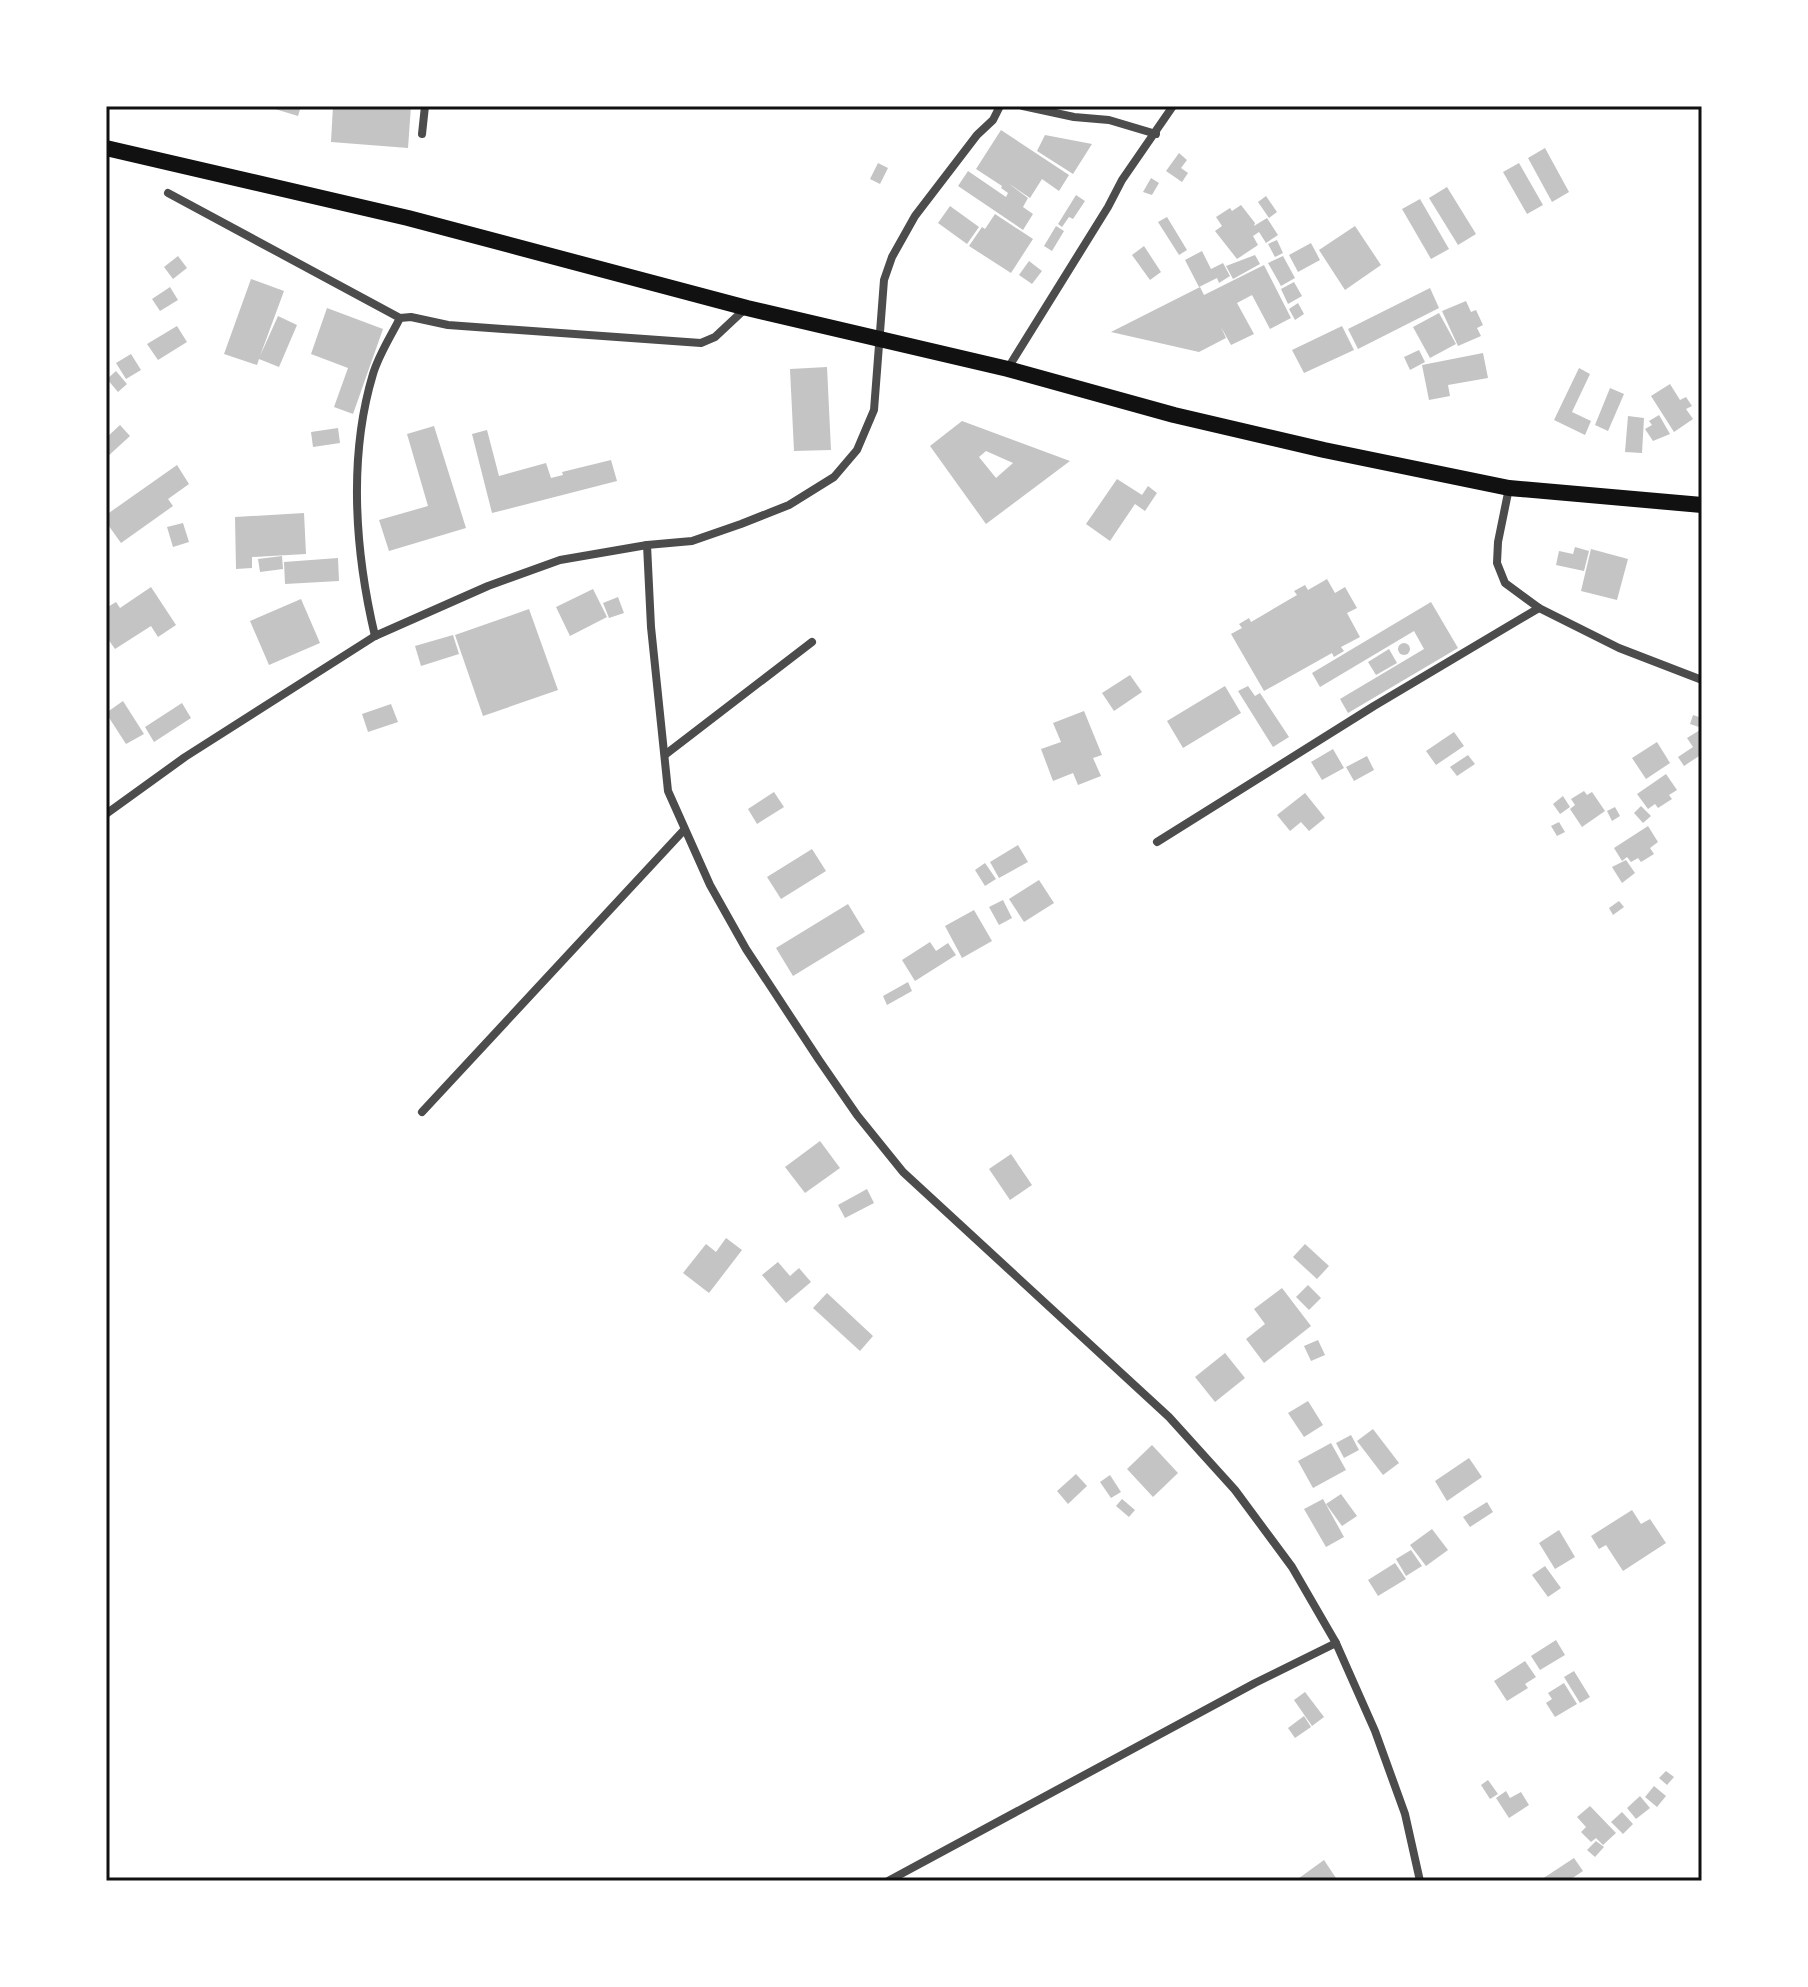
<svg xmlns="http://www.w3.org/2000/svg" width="1808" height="1987" font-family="'Space Grotesk',sans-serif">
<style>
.building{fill:#c4c4c4;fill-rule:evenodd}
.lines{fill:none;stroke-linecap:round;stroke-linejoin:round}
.minor{stroke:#4c4c4c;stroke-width:8}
.secondary{stroke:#111;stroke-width:16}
.neatline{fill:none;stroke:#111;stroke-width:3}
</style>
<rect width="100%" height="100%" fill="#fff"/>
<!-- building -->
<g class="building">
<polygon points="265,106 301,106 298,116"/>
<polygon points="333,106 411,106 408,148 331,142"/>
<polygon points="1001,130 1069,175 1059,191 1042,179 1030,198 1008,183 1028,198 1023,207 1033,214 1023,230 958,186 968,171 1006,197 1008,193 1001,188 1002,186 976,169"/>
<polygon points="1045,135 1092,144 1073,174 1037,151"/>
<polygon points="1545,148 1569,192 1552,202 1528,158"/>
<polygon points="1179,153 1187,160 1181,168 1188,173 1182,182 1166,171"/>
<polygon points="878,163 888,168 880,184 870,179"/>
<polygon points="1519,163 1543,205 1527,214 1503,172"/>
<polygon points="1151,178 1159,183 1152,195 1143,192"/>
<polygon points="1447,187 1476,234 1458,245 1429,198"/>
<polygon points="1076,195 1085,201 1073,219 1069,217 1062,227 1058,224"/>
<polygon points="1266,196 1277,212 1269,218 1258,202"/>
<polygon points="1420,199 1449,249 1431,259 1402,209"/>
<polygon points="1241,205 1255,223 1254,226 1267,218 1278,235 1266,243 1259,232 1253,236 1258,245 1237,259 1215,231 1222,226 1216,217 1230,208 1232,211"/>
<polygon points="950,206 979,227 967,244 938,223"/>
<polygon points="995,214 1033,239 1011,273 969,246 982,227 985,229"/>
<polygon points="1167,217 1187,250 1179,255 1158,222"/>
<polygon points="1056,226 1064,231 1052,251 1044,246"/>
<polygon points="1355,226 1381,265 1345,290 1319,250"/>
<polygon points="1277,240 1283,253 1275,257 1268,244"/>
<polygon points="1311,243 1320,260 1298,272 1289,255"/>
<polygon points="1144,246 1161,272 1150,280 1132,255"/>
<polygon points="1202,251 1211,269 1223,263 1230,276 1219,283 1217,278 1199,287 1185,260"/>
<polygon points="1255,255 1260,264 1233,279 1226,266"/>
<polygon points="178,256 187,268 173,279 164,267"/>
<polygon points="1283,256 1295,278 1281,286 1268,263"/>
<polygon points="1029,261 1042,271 1032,284 1019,275"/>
<polygon points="1264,265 1291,318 1270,329 1252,295 1237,303 1254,334 1231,345 1221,327 1226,338 1199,352 1111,332 1200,287 1204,295"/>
<polygon points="251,279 284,291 260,356 278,316 297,325 279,367 259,359 257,365 224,354"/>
<polygon points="1294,282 1302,296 1288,304 1281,289"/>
<polygon points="170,287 178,300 160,311 152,299"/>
<polygon points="1430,288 1439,308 1358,349 1348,329"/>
<polygon points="1466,301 1471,312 1476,310 1483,325 1477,328 1481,336 1458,346 1442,311"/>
<polygon points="1298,303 1304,314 1295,320 1289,309"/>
<polygon points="327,308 383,329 353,414 334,407 348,368 311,354"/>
<polygon points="1439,313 1456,344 1430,358 1413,327"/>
<polygon points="177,326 187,342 158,360 147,344"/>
<polygon points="1342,326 1354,350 1304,373 1292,350"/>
<polygon points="1419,350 1425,362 1410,370 1404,357"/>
<polygon points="1483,353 1488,378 1448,385 1450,396 1429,400 1422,365"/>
<polygon points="131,354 141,370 126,379 116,363"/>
<polygon points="827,367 831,450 794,451 790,369"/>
<polygon points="1579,368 1590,374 1572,412 1591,421 1585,435 1554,420"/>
<polygon points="116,371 127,384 118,392 107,379"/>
<polygon points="1670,384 1680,400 1686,397 1692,406 1686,409 1693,419 1674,432 1651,396"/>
<polygon points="1610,388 1624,394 1608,431 1595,425"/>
<polygon points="1659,415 1670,434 1653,441 1645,429 1652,425 1649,421"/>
<polygon points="1628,416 1644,418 1642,453 1625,452"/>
<path d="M962,421L1070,461L986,524L930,446ZM986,451L1013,463L996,478L979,457Z"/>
<polygon points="120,425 130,436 106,458 106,438"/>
<polygon points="434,426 466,528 389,551 379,520 428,506 407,434"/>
<polygon points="338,428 340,443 313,447 311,432"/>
<polygon points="487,430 499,476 546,463 551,478 563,475 562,472 611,460 617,481 492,513 472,434"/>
<polygon points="177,465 189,484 168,499 173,506 121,543 106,522 106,515"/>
<polygon points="1117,479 1142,495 1148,486 1157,493 1145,511 1135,504 1110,541 1086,524"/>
<polygon points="304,513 306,554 252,557 252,568 236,569 235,517"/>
<polygon points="183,523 189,542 173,547 167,527"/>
<polygon points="1575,547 1589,551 1584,571 1556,565 1559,551 1573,554"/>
<polygon points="1591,549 1628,559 1617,600 1581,591"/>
<polygon points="282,556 283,569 260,572 258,559"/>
<polygon points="338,558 339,581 285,584 284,562"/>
<polygon points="1327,579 1335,593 1345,587 1357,608 1347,613 1360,637 1341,647 1344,651 1334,657 1332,653 1264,691 1231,634 1242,628 1239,624 1249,618 1251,622 1297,595 1294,591 1305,585 1308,590"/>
<polygon points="151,587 176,625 158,637 151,626 115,649 106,636 106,608 116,602 120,608"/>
<polygon points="593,589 607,617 570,636 556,607"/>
<polygon points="618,597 624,613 609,618 603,603"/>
<polygon points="301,599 320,643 269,665 250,621"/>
<polygon points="1431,602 1458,648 1348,713 1340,699 1424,649 1414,631 1320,687 1312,673"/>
<polygon points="529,609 558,690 483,716 455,635"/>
<polygon points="453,635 459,654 421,666 415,646"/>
<circle cx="1404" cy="649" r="6"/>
<polygon points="1389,649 1397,663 1376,675 1368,662"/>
<polygon points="1130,675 1142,692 1114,711 1102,693"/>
<polygon points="1225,686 1241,713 1183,748 1167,721"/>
<polygon points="1248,686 1255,696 1260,693 1289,737 1273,747 1238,691"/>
<polygon points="123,701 144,734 126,744 106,713"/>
<polygon points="182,703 191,718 154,742 145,727"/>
<polygon points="391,704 398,722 368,732 362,714"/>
<polygon points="1084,711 1102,755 1093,758 1101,776 1078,785 1073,773 1053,781 1041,749 1061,742 1053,723"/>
<polygon points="1693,715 1702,718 1702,728 1690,724"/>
<polygon points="1700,730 1702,754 1684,766 1678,757 1693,747 1687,738"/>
<polygon points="1454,732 1464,746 1436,765 1426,751"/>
<polygon points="1657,742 1670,763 1646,779 1632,758"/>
<polygon points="1333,749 1344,768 1322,780 1311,762"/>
<polygon points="1468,755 1475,764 1457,776 1450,767"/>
<polygon points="1367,756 1374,770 1354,781 1346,767"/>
<polygon points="1666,774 1677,790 1669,795 1672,799 1658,808 1655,804 1648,809 1637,794"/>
<polygon points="1584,791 1587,795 1592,792 1605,811 1582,827 1570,809 1575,805 1571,799"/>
<polygon points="774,792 784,807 757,824 748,809"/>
<polygon points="1305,793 1325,818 1309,831 1301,822 1290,831 1277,815"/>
<polygon points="1563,796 1570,807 1560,814 1553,804"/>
<polygon points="1641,806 1651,816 1643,823 1634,813"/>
<polygon points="1615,807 1620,816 1612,821 1607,811"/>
<polygon points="1559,822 1565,832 1557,836 1551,826"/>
<polygon points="1648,826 1658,842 1650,848 1654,854 1641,862 1638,858 1631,862 1627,857 1622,861 1614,848"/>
<polygon points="1018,845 1028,862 999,878 990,862"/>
<polygon points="812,849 826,871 781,899 767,877"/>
<polygon points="1626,860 1635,873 1622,883 1612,867"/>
<polygon points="985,863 996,879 985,886 975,870"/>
<polygon points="1039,880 1054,903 1024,922 1009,899"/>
<polygon points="1003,900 1012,918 999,925 989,907"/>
<polygon points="1619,901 1624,907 1613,915 1609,908"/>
<polygon points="848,904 865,932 793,976 776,948"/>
<polygon points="974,910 992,941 962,958 945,926"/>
<polygon points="930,942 936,951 948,943 956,955 915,981 902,960"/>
<polygon points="908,982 912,991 887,1005 883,996"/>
<polygon points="820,1141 840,1168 805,1193 785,1167"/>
<polygon points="1011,1154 1032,1185 1010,1200 989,1169"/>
<polygon points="867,1189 874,1203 845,1218 838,1205"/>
<polygon points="726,1238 742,1250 709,1293 683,1273 706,1244 716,1252"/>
<polygon points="1305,1244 1329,1266 1317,1279 1293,1257"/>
<polygon points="778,1262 790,1276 799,1268 811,1282 786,1303 762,1275"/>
<polygon points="1308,1285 1321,1298 1309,1310 1296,1297"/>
<polygon points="1282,1288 1311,1326 1264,1363 1246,1339 1265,1324 1254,1309"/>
<polygon points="827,1293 873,1336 860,1351 813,1308"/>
<polygon points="1318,1340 1325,1355 1311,1361 1304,1346"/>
<polygon points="1225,1353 1245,1378 1215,1402 1195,1377"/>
<polygon points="1308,1401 1323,1425 1304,1437 1288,1413"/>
<polygon points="1373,1429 1399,1463 1383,1475 1357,1441"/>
<polygon points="1351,1435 1359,1450 1344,1458 1336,1443"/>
<polygon points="1331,1443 1346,1470 1313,1488 1298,1461"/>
<polygon points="1152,1445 1178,1473 1153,1497 1127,1469"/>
<polygon points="1469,1458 1482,1477 1447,1501 1435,1481"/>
<polygon points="1076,1474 1087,1486 1068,1504 1057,1491"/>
<polygon points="1110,1475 1121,1492 1111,1498 1100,1482"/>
<polygon points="1341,1494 1357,1516 1342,1526 1326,1504"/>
<polygon points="1122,1499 1135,1510 1129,1517 1116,1506"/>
<polygon points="1323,1499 1344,1537 1326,1547 1304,1509"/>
<polygon points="1487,1502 1493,1512 1470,1527 1463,1517"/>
<polygon points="1632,1510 1641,1524 1650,1519 1666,1543 1623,1571 1606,1545 1599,1549 1591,1536"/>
<polygon points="1432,1529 1448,1550 1426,1566 1410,1545"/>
<polygon points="1559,1530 1575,1557 1555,1569 1539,1543"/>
<polygon points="1411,1550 1422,1566 1406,1576 1396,1559"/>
<polygon points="1395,1563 1406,1579 1378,1596 1368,1580"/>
<polygon points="1545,1566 1561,1588 1548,1597 1532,1575"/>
<polygon points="1556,1640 1565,1655 1540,1670 1531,1656"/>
<polygon points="1525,1661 1536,1677 1525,1684 1528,1688 1507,1701 1494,1681"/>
<polygon points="1574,1671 1590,1697 1580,1703 1564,1677"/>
<polygon points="1564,1683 1577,1704 1555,1717 1546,1703 1552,1699 1548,1693"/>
<polygon points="1305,1692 1324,1717 1312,1726 1294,1700"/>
<polygon points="1304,1716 1311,1727 1295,1738 1288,1728"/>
<polygon points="1666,1771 1674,1777 1667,1785 1659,1778"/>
<polygon points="1488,1780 1498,1794 1490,1799 1481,1785"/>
<polygon points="1654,1786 1666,1796 1657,1807 1645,1797"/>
<polygon points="1506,1791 1510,1798 1521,1792 1529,1805 1509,1818 1496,1798"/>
<polygon points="1640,1796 1650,1808 1636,1819 1627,1808"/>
<polygon points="1590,1806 1616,1833 1603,1845 1596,1838 1591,1842 1581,1832 1586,1827 1577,1817"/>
<polygon points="1622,1812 1633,1824 1623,1834 1611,1822"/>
<polygon points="1596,1841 1604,1847 1595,1857 1587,1850"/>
<polygon points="1574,1858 1583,1871 1568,1881 1539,1881"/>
<polygon points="1324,1860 1338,1881 1295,1881"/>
</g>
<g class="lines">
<!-- minor -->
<g class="minor">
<polyline points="1023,106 1074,117 1109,120 1156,134"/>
<polyline points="422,134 425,106"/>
<polyline points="168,193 400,318"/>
<polyline points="1008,368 1108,207 1122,180 1173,106"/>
<polyline points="1509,488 1498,542 1497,563 1505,583 1539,608 1619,648 1702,680"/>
<polyline points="647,545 651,627 668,791 710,885 746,949 819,1060 857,1115 903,1172 1169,1417 1235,1490 1292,1567 1336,1643 1375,1731 1405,1814 1420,1881"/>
<path d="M375,636C355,552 348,457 373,374C379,354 391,336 400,318L411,317L448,325L701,343L715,337L746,308"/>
<polyline points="666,754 812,642"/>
<polyline points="106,814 185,757 375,636 488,586 560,560 647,545 692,541 741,524 789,505 834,477 857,450 874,410 884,280 892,257 915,216 977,135 993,120 1000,106"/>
<polyline points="1157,842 1374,706 1539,608"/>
<polyline points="422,1112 684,830"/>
<polyline points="888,1881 1255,1683 1336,1643"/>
</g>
<!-- secondary -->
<polyline class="secondary" points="106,148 408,218 747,308 1008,369 1174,415 1324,450 1509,488 1702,505"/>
</g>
<!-- border -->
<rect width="1808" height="1987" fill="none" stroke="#ffffff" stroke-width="216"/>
<rect x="108" y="108" width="1592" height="1771" class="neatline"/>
</svg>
